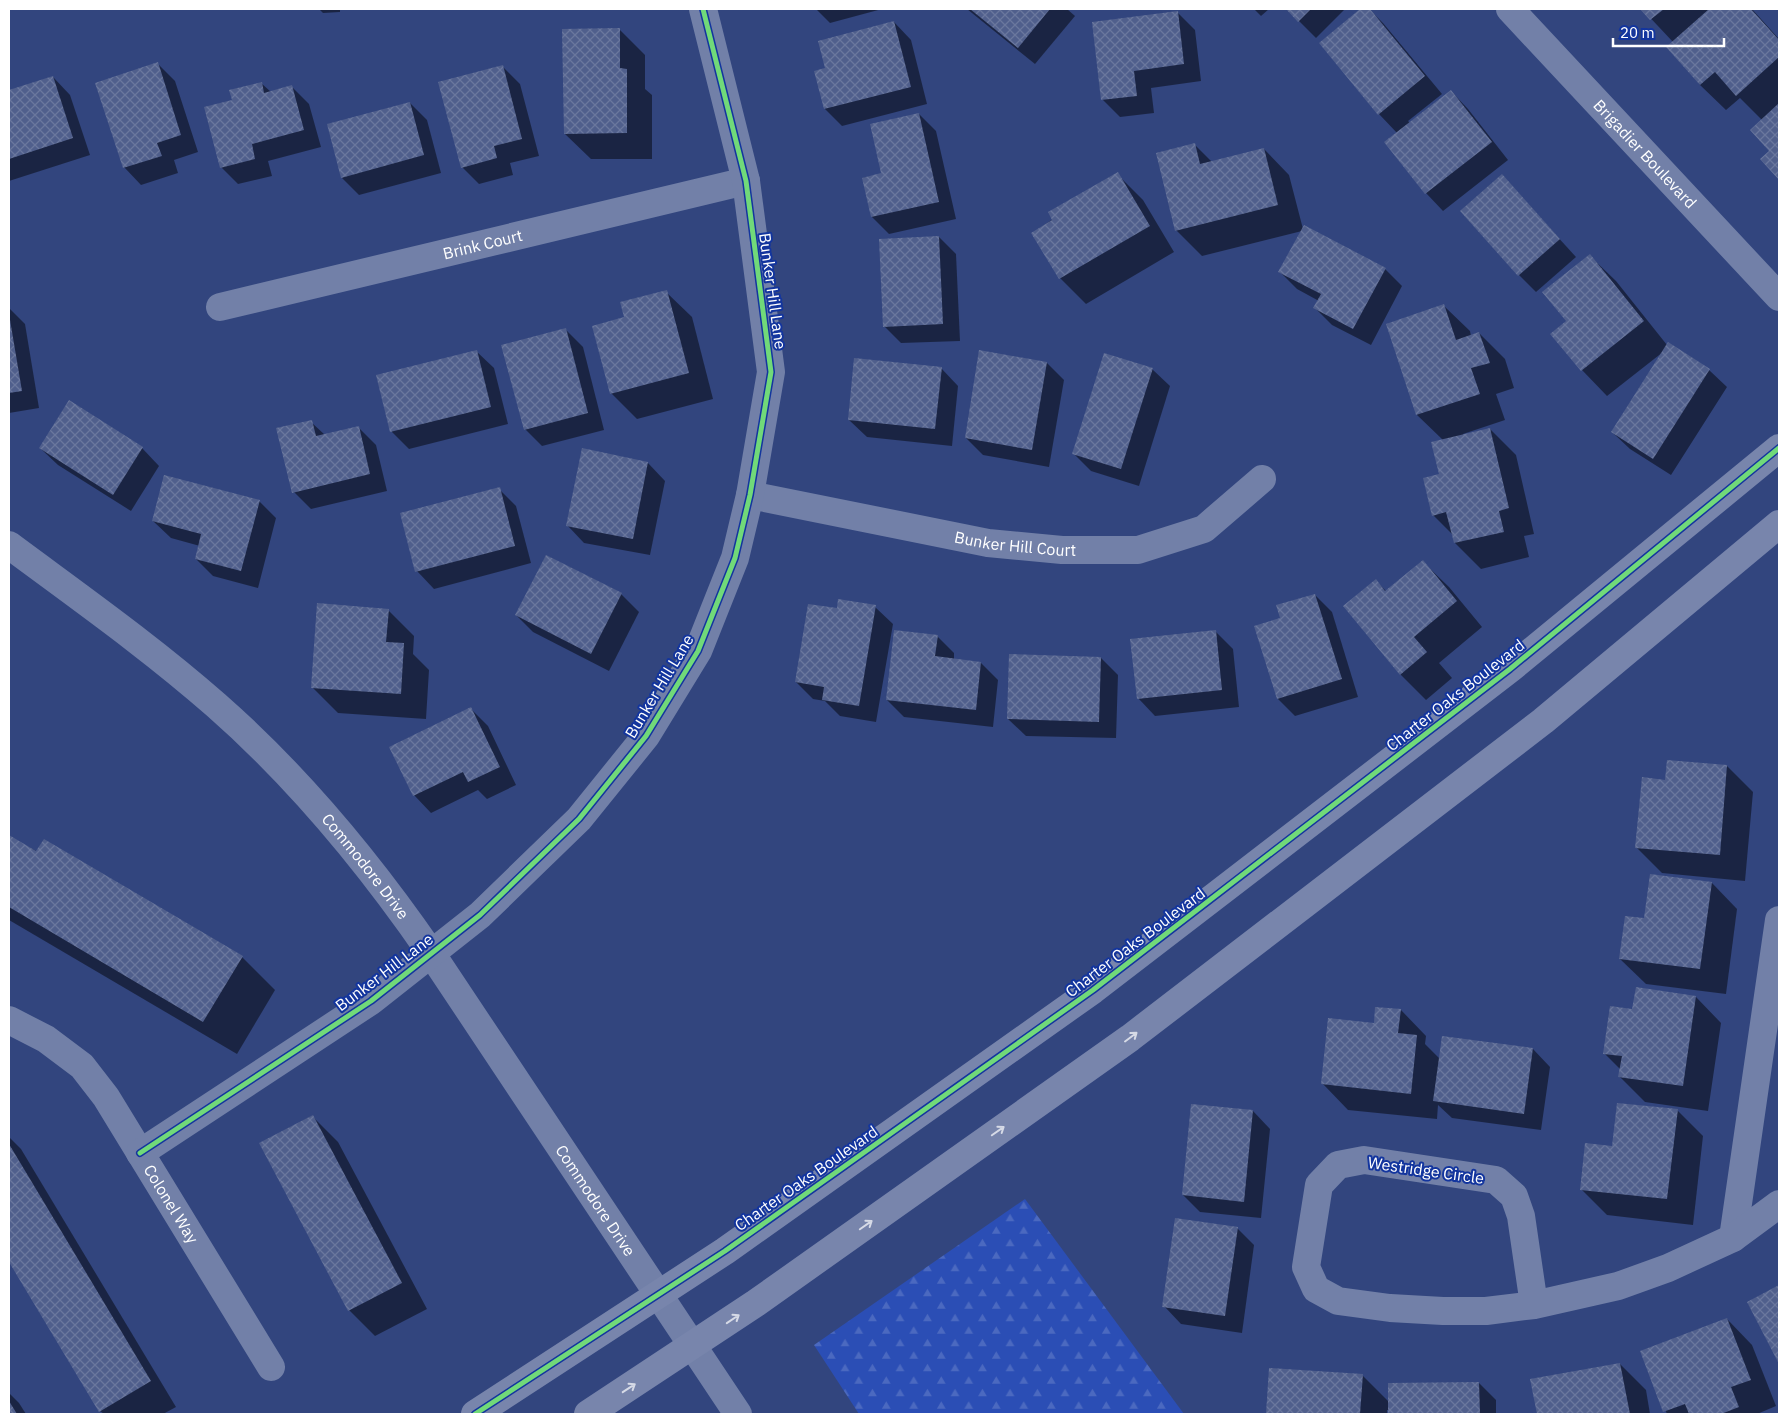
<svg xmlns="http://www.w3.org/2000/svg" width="1788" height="1423" font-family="'IBM Plex Sans',sans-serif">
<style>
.forest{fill:url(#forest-firs)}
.shadow{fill:#0007}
.building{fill:url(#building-cross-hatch)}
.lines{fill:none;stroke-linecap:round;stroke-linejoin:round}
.street{stroke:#7280a8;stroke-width:28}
.secondary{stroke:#7885ac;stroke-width:28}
.cycleway-casing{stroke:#13359e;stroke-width:8}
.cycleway{stroke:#71d979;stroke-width:5}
.oneway{stroke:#d6dae6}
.labels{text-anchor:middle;stroke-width:4;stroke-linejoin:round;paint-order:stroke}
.street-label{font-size:16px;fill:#fff;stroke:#13359e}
</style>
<defs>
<pattern id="forest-firs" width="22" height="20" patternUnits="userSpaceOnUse" patternTransform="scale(1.25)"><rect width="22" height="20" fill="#2b4eb5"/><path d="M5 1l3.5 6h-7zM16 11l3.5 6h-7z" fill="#4b69c0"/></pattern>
<pattern id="building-cross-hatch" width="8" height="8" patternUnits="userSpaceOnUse" patternTransform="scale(1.25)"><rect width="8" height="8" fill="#505f8c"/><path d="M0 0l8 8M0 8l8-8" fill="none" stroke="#6a779d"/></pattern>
</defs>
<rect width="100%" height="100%" fill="#32457e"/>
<!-- forest -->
<polygon class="forest" points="1025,1199 1184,1414 859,1414 814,1345"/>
<!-- shadow -->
<g class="shadow">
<polygon points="319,9 340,9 340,12 323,13"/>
<polygon points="816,9 882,9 830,23"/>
<polygon points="967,9 1067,9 1075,16 1035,64"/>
<polygon points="1254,9 1269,9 1261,16"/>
<polygon points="1287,9 1345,9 1316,38"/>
<polygon points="1362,9 1369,9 1383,23 1442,94 1408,121 1410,123 1451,91 1468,109 1508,160 1443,211 1426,193 1385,142 1397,133 1379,114 1321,43"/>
<polygon points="1642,9 1752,9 1779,39 1779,178 1762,159 1771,151 1762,120 1740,98 1726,110 1700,85 1673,42"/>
<polygon points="1178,13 1195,30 1201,81 1151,88 1154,113 1120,117 1103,100 1093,23"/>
<polygon points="894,22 911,40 927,104 842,126 825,109 826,69"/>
<polygon points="619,29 645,55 645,89 652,95 652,159 591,159 565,134"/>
<polygon points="157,63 175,81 198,152 174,160 178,173 141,185 124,167"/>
<polygon points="503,67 520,84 539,156 510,163 513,175 479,184 462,167"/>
<polygon points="53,77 70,95 90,155 9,181 9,92"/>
<polygon points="261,83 271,92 292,87 309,104 321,147 268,161 272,176 238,184 221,167 234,101"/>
<polygon points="410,103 427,120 441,173 359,195 342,178"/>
<polygon points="919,114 936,131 956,219 889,234 872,217 863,178 882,174"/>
<polygon points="1195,145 1212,162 1264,149 1289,175 1303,229 1385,269 1402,286 1371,345 1332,325 1315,308 1319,301 1297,289 1280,272 1302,231 1202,256 1176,230"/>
<polygon points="1117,174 1143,200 1174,252 1086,304 1060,278 1033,233"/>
<polygon points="1502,176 1576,257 1536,292 1519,275"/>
<polygon points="939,237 956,254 960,341 901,343 884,326"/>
<polygon points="1590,256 1616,281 1667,345 1709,370 1727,387 1671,475 1630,449 1612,432 1663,352 1607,396 1582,370"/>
<polygon points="666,292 692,317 713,399 637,419 611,393 626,318"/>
<polygon points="1444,306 1470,331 1471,336 1479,333 1505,359 1514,388 1496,394 1505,420 1463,434 1463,436 1490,429 1516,455 1534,534 1524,536 1529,557 1481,569 1455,543 1453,535 1433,515 1440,475 1443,440 1417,415"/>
<polygon points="9,308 25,324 39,408 9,413"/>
<polygon points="565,329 583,347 604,430 542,446 525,429"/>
<polygon points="476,351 494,368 508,424 409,449 392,432 378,376"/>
<polygon points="980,352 1047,363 1064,380 1049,467 983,455 966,438"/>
<polygon points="941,368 958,386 952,446 867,437 849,420"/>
<polygon points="1152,369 1170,386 1139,486 1091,471 1074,454"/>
<polygon points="311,422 325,435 358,427 376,445 387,491 311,509 294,492"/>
<polygon points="40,448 142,448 159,466 131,511 58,465"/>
<polygon points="648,463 665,481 650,555 584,543 567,525"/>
<polygon points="499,489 516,506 531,563 434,589 417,571"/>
<polygon points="259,501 276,518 258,588 213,576 196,559 200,546 171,538 153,521"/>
<polygon points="546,556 621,594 639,612 609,671 533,632 516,615"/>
<polygon points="1423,562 1449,587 1482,627 1439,663 1452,678 1426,700 1400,674 1376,581 1387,592"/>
<polygon points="1315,595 1332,612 1358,697 1295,716 1278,699 1282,619"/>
<polygon points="875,607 893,624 876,722 840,716 825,701 813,699 796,682 838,610"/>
<polygon points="388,610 414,636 413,654 429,670 426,719 338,713 312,687"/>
<polygon points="1216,632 1233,649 1239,707 1155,716 1138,698"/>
<polygon points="937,636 954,653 954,660 981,663 998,680 993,727 904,717 887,700"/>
<polygon points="1101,658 1118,675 1116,738 1026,736 1008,719"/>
<polygon points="471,709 488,726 516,785 487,799 478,790 431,813 414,795"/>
<polygon points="1727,766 1753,792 1745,881 1662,873 1637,848"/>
<polygon points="9,837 242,957 275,990 237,1054 9,920"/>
<polygon points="1712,883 1737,909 1726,994 1646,984 1620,959 1645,919"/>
<polygon points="1696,997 1721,1023 1708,1111 1645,1102 1620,1077 1621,1070 1604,1053 1633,1011"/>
<polygon points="1401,1010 1426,1036 1425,1044 1440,1059 1533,1049 1550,1067 1541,1130 1452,1118 1438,1105 1437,1119 1348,1110 1323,1084"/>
<polygon points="1192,1105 1253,1111 1270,1129 1261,1218 1200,1212 1183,1195"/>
<polygon points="1677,1110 1703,1136 1693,1225 1607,1215 1581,1189 1613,1147"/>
<polygon points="312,1116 338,1142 427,1309 375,1336 349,1310 261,1143"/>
<polygon points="9,1137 21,1149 176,1407 163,1414 104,1414 100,1411 9,1260"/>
<polygon points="1237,1228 1254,1245 1242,1333 1181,1324 1164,1306"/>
<polygon points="1779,1287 1779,1362 1748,1303"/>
<polygon points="1727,1319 1752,1345 1776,1406 1757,1414 1667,1414 1641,1352"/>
<polygon points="1620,1364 1646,1390 1650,1414 1538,1414 1532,1380"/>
<polygon points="1270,1369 1362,1375 1389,1402 1479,1383 1496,1400 1496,1414 1389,1414 1389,1410 1387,1410 1387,1414 1268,1414"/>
<polygon points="9,1393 19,1403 26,1414 9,1414"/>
</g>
<!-- building -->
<g class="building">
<polygon points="970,9 1050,9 1018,48"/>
<polygon points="1286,9 1311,9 1298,22"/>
<polygon points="1360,9 1370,9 1425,76 1378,115 1319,43"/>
<polygon points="1640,9 1664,9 1650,20"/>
<polygon points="1709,9 1751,9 1779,40 1779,57 1736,96 1715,72 1700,85 1666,47"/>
<polygon points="1178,11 1184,64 1134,71 1137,96 1101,100 1092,22"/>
<polygon points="894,21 911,87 824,109 814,71 825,68 818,41"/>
<polygon points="620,28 620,68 627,69 627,133 564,134 562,29"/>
<polygon points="158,62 181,135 157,143 162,156 123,168 95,83"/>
<polygon points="503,65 522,139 494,146 497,158 461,168 438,82"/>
<polygon points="53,76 73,138 9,159 9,90"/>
<polygon points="262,82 264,93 292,85 304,130 252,144 255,159 220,168 204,107 232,100 229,90"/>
<polygon points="1451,90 1492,142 1425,194 1384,142"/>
<polygon points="410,102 424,155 341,178 327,124"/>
<polygon points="1779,103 1779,180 1760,159 1769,151 1750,130"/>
<polygon points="919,113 939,202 871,217 862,178 881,173 870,124"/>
<polygon points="1195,143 1200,164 1264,148 1278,205 1175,231 1156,153"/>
<polygon points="1118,172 1150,226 1059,279 1031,233 1052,220 1048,212"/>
<polygon points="1502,174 1560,239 1518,276 1460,211"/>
<polygon points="1304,225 1386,268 1353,329 1313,308 1321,294 1278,272"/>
<polygon points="939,236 943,324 883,327 879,239"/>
<polygon points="1590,254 1644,321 1581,371 1550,334 1566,321 1542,292"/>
<polygon points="667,290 689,373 610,394 592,326 624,317 620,302"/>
<polygon points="1444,304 1456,340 1479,332 1490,363 1471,368 1480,394 1416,415 1386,324"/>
<polygon points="9,314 22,391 9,393"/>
<polygon points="566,328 588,413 524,430 501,345"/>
<polygon points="1668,342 1710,369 1653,459 1611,432"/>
<polygon points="477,350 491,407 390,432 376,375"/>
<polygon points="979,350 1047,362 1032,450 965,438"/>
<polygon points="1104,353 1153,368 1121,469 1072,454"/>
<polygon points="854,358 942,367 935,429 848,420"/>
<polygon points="69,400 143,447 113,495 39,448"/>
<polygon points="312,420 316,436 359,426 370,474 292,493 276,428"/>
<polygon points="1490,428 1509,508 1499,511 1504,532 1454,543 1446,512 1432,516 1423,478 1439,474 1431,442"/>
<polygon points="582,448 648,462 633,539 566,526"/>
<polygon points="164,475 260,500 241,571 195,559 201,534 152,521"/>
<polygon points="500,487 515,546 415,572 400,513"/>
<polygon points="546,555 622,593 591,654 515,615"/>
<polygon points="1423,560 1457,601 1414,637 1427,652 1400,675 1343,606 1376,579 1385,591"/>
<polygon points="1315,594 1342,679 1277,699 1254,626 1280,618 1276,605"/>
<polygon points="838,599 876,605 859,706 822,700 824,687 795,682 808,604 837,608"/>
<polygon points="317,603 389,609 386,642 404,643 401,694 311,688"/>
<polygon points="894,630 938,635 935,656 981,662 976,710 886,700"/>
<polygon points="1216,630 1222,690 1137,699 1130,639"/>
<polygon points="1009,654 1101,657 1099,722 1007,719"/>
<polygon points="471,707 500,767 468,782 463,772 413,796 389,747"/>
<polygon points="1667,760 1727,765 1720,855 1635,848 1642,777 1665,780"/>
<polygon points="9,835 36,851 44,839 243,956 203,1022 9,907"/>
<polygon points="1650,874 1712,882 1700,969 1619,959 1625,916 1644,918"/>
<polygon points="1636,987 1696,996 1683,1086 1618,1077 1622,1056 1603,1054 1610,1006 1632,1009"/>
<polygon points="1375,1007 1401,1009 1398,1033 1417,1035 1411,1094 1321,1084 1328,1018 1374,1023"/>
<polygon points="1442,1036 1533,1048 1524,1114 1433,1101"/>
<polygon points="1617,1103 1678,1109 1667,1199 1580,1190 1585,1143 1612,1146"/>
<polygon points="1191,1104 1253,1110 1244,1202 1182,1195"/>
<polygon points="313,1115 402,1283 348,1311 259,1143"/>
<polygon points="9,1144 151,1381 99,1412 9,1262"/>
<polygon points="1175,1218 1238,1227 1225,1316 1162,1307"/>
<polygon points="1779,1285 1779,1364 1747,1302"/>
<polygon points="1727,1318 1751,1380 1731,1387 1739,1407 1721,1414 1689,1414 1685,1404 1663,1412 1640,1351"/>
<polygon points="1620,1363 1630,1414 1537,1414 1530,1379"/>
<polygon points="1269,1368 1363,1374 1360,1414 1266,1414"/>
<polygon points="1479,1382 1480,1414 1388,1414 1388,1383"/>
<polygon points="9,1401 17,1414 9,1414"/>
</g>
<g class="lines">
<!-- street -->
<g class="street">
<path id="s1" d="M1510,9L1779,297"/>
<path id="s2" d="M220,307L746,181"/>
<path id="s3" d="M750,495L988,543L1062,550H1138L1204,529L1262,479"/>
<path id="s4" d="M9,545C79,597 150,647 216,705C298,777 369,863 431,953L738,1414"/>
<path id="s5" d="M9,1020L46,1039L82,1066L106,1097L271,1367"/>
<polyline points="140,1153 371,1001 480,915 579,819 646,736 698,651 735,558 750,495 771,372 746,181 703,9"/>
<polyline points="1733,1238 1779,920"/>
<polyline points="1534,1305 1521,1216 1514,1196 1496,1180 1364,1160 1338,1165 1319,1185 1306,1267 1316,1289 1338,1301 1390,1308 1443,1311 1486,1311 1534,1305 1618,1286 1668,1268 1733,1238 1779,1204"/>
</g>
<!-- secondary -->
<g class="secondary">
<polyline points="475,1414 725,1251 1093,990 1510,669 1779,448"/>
<polyline points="588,1414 756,1303 1130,1038 1543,721 1779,524"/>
</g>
<defs>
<g id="cycleway">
<polyline points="140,1153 371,1001 480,915 579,819 646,736 698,651 735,558 750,495 771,372 746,181 703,9"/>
<polyline points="475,1414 725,1251 1093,990 1510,669 1779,448"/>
</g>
</defs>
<!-- cycleway casing -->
<use href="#cycleway" class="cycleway-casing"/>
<!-- cycleway -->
<use href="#cycleway" class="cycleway"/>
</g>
<!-- one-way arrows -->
<defs><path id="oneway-shaft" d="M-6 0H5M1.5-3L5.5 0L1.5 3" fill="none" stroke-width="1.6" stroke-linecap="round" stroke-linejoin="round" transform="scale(1.25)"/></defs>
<g class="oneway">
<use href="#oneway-shaft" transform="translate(1131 1037) rotate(-37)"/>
<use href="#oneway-shaft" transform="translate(998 1131) rotate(-35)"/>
<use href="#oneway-shaft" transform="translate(866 1225) rotate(-35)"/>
<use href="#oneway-shaft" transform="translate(733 1319) rotate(-34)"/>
<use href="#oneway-shaft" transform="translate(629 1388) rotate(-33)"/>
</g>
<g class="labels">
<!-- street labels -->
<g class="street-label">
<text dy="6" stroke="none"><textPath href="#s1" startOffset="198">Brigadier Boulevard</textPath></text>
<text dy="6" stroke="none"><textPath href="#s2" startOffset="270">Brink Court</textPath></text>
<text transform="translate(773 291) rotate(82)" y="6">Bunker Hill Lane</text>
<text dy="6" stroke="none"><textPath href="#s3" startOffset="270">Bunker Hill Court</textPath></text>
<text transform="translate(659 686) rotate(-59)" y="6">Bunker Hill Lane</text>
<text transform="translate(1455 695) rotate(-38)" y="6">Charter Oaks Boulevard</text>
<text dy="6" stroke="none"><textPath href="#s4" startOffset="482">Commodore Drive</textPath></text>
<text transform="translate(1135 942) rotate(-37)" y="6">Charter Oaks Boulevard</text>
<text transform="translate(384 972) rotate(-37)" y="6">Bunker Hill Lane</text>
<text transform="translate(1426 1170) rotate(8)" y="6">Westridge Circle</text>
<text transform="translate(806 1178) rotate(-35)" y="6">Charter Oaks Boulevard</text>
<text dy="6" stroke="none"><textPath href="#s4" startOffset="888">Commodore Drive</textPath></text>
<text dy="6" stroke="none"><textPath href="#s5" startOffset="251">Colonel Way</textPath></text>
</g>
</g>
<!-- border -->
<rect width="1788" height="1423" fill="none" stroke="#ffffff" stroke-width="20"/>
<!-- scale -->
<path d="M1613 38v8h111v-8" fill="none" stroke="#ffffff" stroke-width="2.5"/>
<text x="1620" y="38" font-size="15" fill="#ffffff" stroke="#13359e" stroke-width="4" paint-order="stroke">20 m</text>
</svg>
